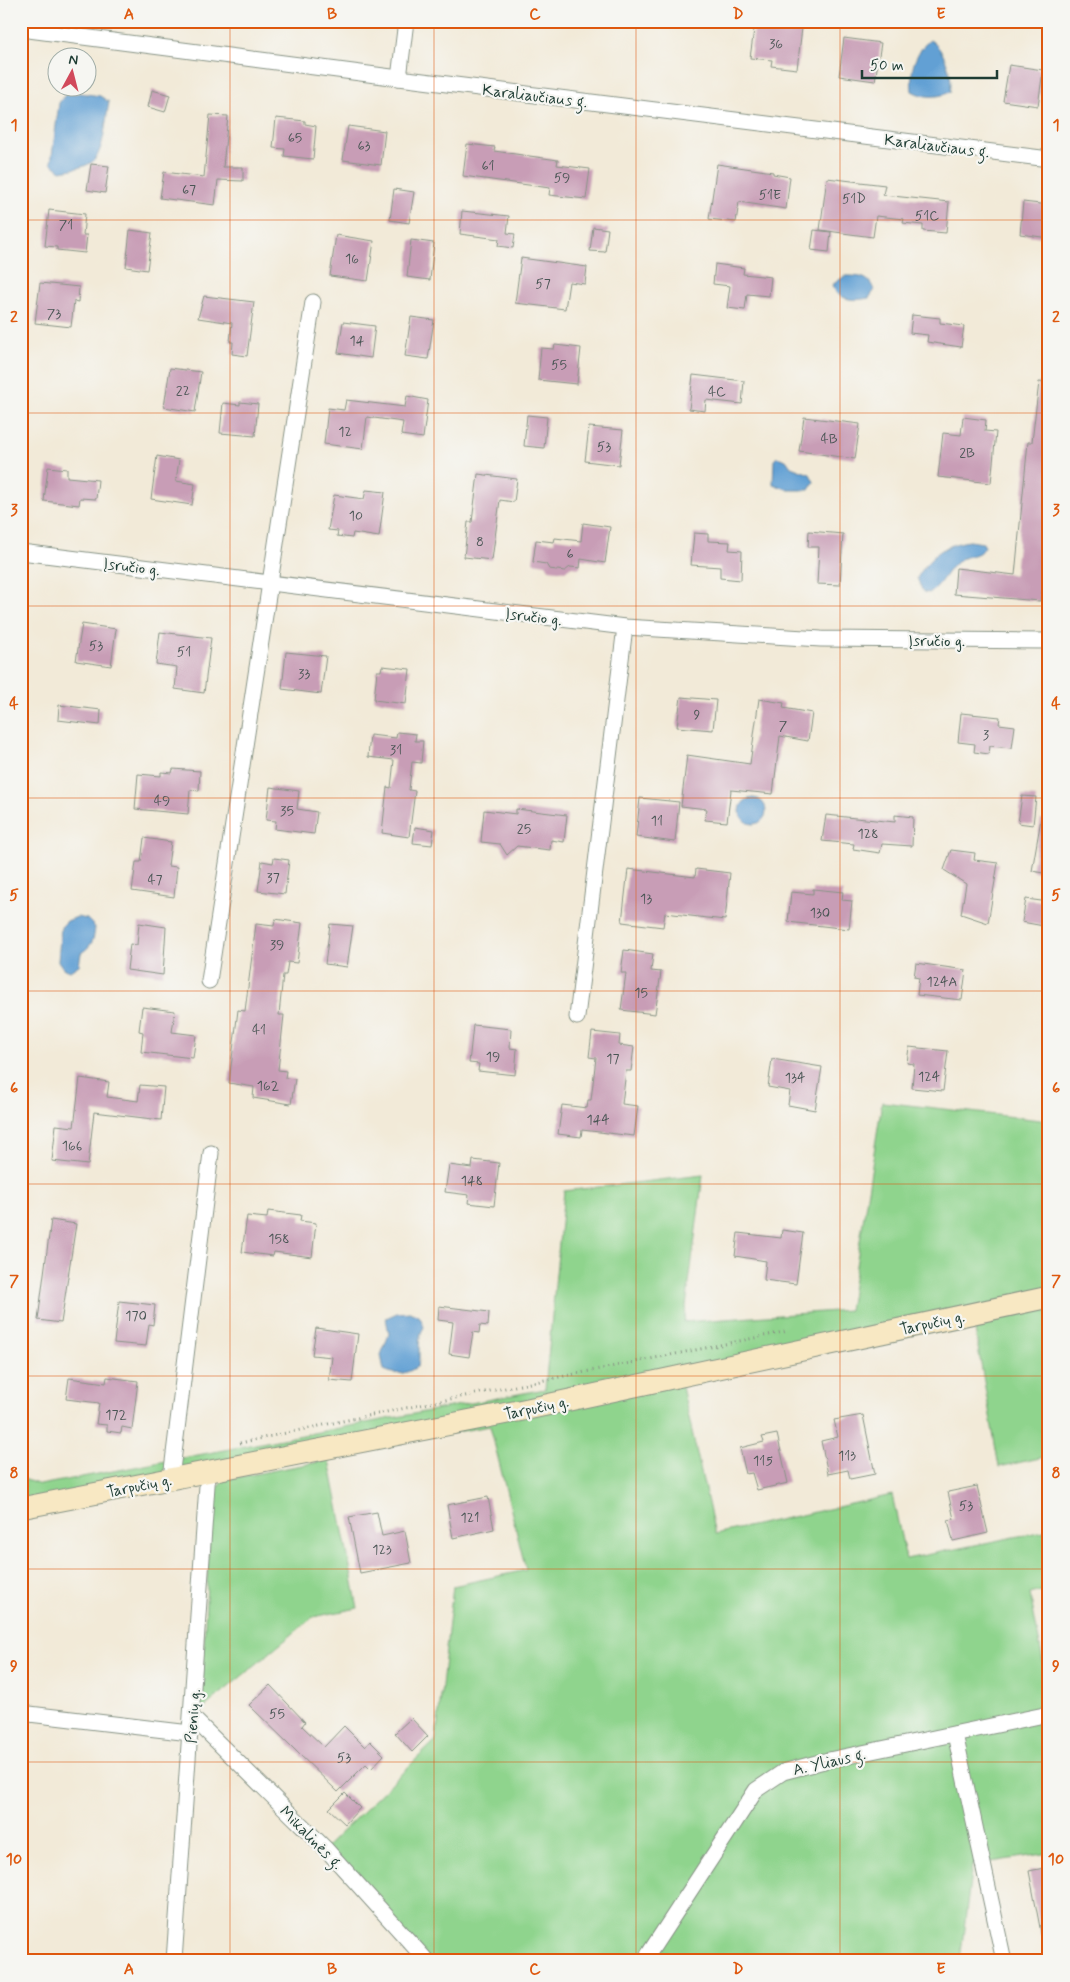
<svg xmlns="http://www.w3.org/2000/svg" width="1070" height="1982" font-family="Mynerve,sans-serif">
<style>
.green{fill:#8fd48d;stroke:#578860}
.water{fill:#62a0d4;stroke:#406e84}
.building{fill:#c89db6}
.lines{fill:none;stroke-linecap:round;stroke-linejoin:round}
.minor-casing{stroke:#889486;stroke-width:17}
.secondary-casing{stroke:#889486;stroke-width:23}
.path{stroke:#889486;stroke-width:3;stroke-dasharray:1 4;stroke-linecap:butt}
.minor{stroke:#fff;stroke-width:15}
.secondary{stroke:#f8e8c3;stroke-width:21}
.grid{fill:none;stroke:#de580e;stroke-width:1;stroke-opacity:0.55}
.labels{text-anchor:middle;stroke-width:4.5;stroke-linejoin:round;paint-order:stroke}
.number-label{font-size:14px;fill:#495554}
.street-label{font-size:16px;fill:#1f3d34;stroke:#f6f6f2}
.neatline{fill:none;stroke:#de580e;stroke-width:2}
.grid-label{font-size:16px;text-anchor:middle;font-weight:bold;fill:#de580e}
</style>
<rect width="100%" height="100%" fill="#f6f6f2"/>
<filter id="ink" filterUnits="userSpaceOnUse"><feTurbulence type="fractalNoise" baseFrequency=".02" numOctaves="2"/><feDisplacementMap in="SourceGraphic" scale="10" xChannelSelector="R" yChannelSelector="G"/><feConvolveMatrix kernelMatrix="1 2 1 2 8 2 1 2 1" color-interpolation-filters="sRGB"/></filter>
<filter id="wash" filterUnits="userSpaceOnUse"><feTurbulence type="fractalNoise" baseFrequency=".0096" numOctaves="4" result="noise"/><feDisplacementMap in="SourceGraphic" scale="20" xChannelSelector="R" yChannelSelector="G"/><feGaussianBlur stdDeviation="1.12" result="paint"/><feColorMatrix in="noise" values="0 0 0 0 0 0 0 0 0 0 0 0 0 0 0 0 0 1.4 0 .05"/><feComposite in="paint" operator="in"/></filter>
<g filter="url(#wash)">
<rect width="100%" height="100%" fill="#f2ead8"/>
<!-- green -->
<g class="green">
<polygon points="1049,732 1049,776 1043,775"/>
<polygon points="882,1102 1049,1121 1049,1456 999,1467 972,1313 680,1378 715,1534 892,1495 906,1559 1049,1530 1049,1589 1030,1594 1049,1694 1049,1853 972,1865 960,1961 427,1961 325,1848 436,1740 453,1586 526,1570 490,1426 21,1508 21,1478 40,1485 545,1389 564,1191 703,1175 684,1322 849,1310"/>
<polygon points="329,1460 358,1608 313,1617 201,1710 211,1496 223,1480"/>
</g>
<!-- water -->
<g class="water">
<path d="M930,40C944,48 954,76 950,92C938,98 924,98 912,91C910,71 914,53 930,40Z"/>
<path d="M80,93L100,96L109,102C106,117 104,154 92,162C83,168 71,169 61,171L51,163L59,103L65,95Z"/>
<path d="M845,276C859,276 870,276 874,291L869,298C854,301 839,301 832,285Z"/>
<polygon points="777,457 786,460 791,467 810,474 814,482 809,490 789,490 773,484 774,460"/>
<path d="M970,541L983,543L985,547C976,559 968,553 958,561C946,570 942,585 929,593L923,592L917,578C931,556 943,544 970,541Z"/>
<circle cx="753" cy="811" r="13"/>
<path d="M77,917L87,919L95,927C94,940 92,946 81,953L79,965L70,971L63,968L58,961L61,927L67,921Z"/>
<path d="M410,1312L420,1317L424,1327C416,1339 421,1352 418,1366C407,1374 397,1376 384,1370L381,1355L389,1334L386,1318L397,1313Z"/>
</g>
<g id="blocks">
<!-- building -->
<g class="building">
<polygon points="755,22 802,28 797,69 771,66 772,60 750,58"/>
<polygon points="844,38 881,43 875,81 839,76"/>
<polygon points="1009,65 1043,70 1038,106 1003,101"/>
<polygon points="152,90 170,95 165,112 148,107"/>
<polygon points="210,115 228,116 223,167 243,167 243,181 218,180 215,205 160,198 164,172 204,177"/>
<polygon points="276,118 305,121 305,124 316,126 313,159 284,156 285,149 273,148"/>
<polygon points="348,126 385,131 381,165 343,160"/>
<polygon points="467,144 495,147 494,151 558,160 557,165 590,169 586,199 549,195 550,188 463,176"/>
<polygon points="91,164 109,166 105,193 87,190"/>
<polygon points="717,164 773,172 773,174 790,177 786,209 739,202 736,222 709,219"/>
<polygon points="827,178 885,185 883,195 949,202 946,233 923,231 923,225 903,223 904,219 876,216 873,237 820,230"/>
<polygon points="394,189 414,192 409,223 390,220"/>
<polygon points="1023,202 1049,205 1049,238 1020,234"/>
<polygon points="49,210 85,214 83,235 87,235 85,253 57,250 57,247 45,246"/>
<polygon points="462,211 509,216 507,233 515,234 513,248 498,246 499,239 460,234"/>
<polygon points="593,227 608,229 605,252 590,251"/>
<polygon points="130,230 152,233 147,270 126,267"/>
<polygon points="814,230 831,232 829,252 811,250"/>
<polygon points="336,235 374,241 368,281 330,276"/>
<polygon points="411,240 434,243 430,280 407,277"/>
<polygon points="521,258 587,267 585,284 569,282 565,309 515,303"/>
<polygon points="715,264 744,268 743,274 771,277 769,296 747,294 745,310 727,308 730,286 713,284"/>
<polygon points="40,283 79,287 78,302 74,301 71,327 35,323"/>
<polygon points="204,296 254,302 247,356 232,354 233,342 230,342 232,323 198,318"/>
<polygon points="912,315 940,318 940,323 964,326 961,347 927,342 928,335 910,333"/>
<polygon points="411,317 434,320 428,359 405,356"/>
<polygon points="343,322 375,326 371,358 338,353"/>
<polygon points="555,345 581,348 577,384 538,380 541,348 554,349"/>
<polygon points="170,368 201,372 195,412 164,407"/>
<polygon points="693,375 744,381 742,404 706,400 705,411 689,409"/>
<polygon points="1039,382 1049,383 1049,561 1040,601 954,594 956,568 1015,575 1028,442 1032,442"/>
<polygon points="407,396 428,400 423,438 401,435 403,422 367,417 363,449 324,444 328,408 344,410 346,400 405,407"/>
<polygon points="240,402 258,404 255,436 220,433 223,403 240,405"/>
<polygon points="527,415 547,417 544,448 524,446"/>
<polygon points="804,417 860,424 855,459 799,451"/>
<polygon points="963,417 986,420 985,431 996,432 991,483 938,477 943,433 961,435"/>
<polygon points="589,427 623,430 619,465 585,461"/>
<polygon points="157,456 179,460 176,481 195,484 192,505 151,499"/>
<polygon points="48,467 67,469 67,477 98,480 96,499 80,498 79,505 44,501"/>
<polygon points="478,474 517,479 514,502 500,500 492,560 464,557 468,522 472,522"/>
<polygon points="366,490 385,492 379,537 353,533 352,538 337,536 338,531 328,530 334,495 364,499"/>
<polygon points="583,523 610,527 605,563 581,559 580,568 570,567 565,571 549,569 546,564 533,562 536,540 554,542 555,538 581,541"/>
<polygon points="809,531 843,534 840,585 817,584 819,547 808,547"/>
<polygon points="694,533 708,534 708,541 730,542 729,550 742,551 741,580 720,578 720,567 691,565"/>
<polygon points="82,624 116,629 111,666 76,661"/>
<polygon points="160,632 211,638 204,693 175,689 177,667 156,664"/>
<polygon points="286,652 326,656 321,694 282,689"/>
<polygon points="382,666 410,669 406,704 374,700 377,671 381,671"/>
<polygon points="681,697 716,700 713,730 677,727"/>
<polygon points="759,699 784,703 783,708 812,713 808,741 780,736 773,794 731,790 727,822 705,820 707,809 681,806 687,755 750,764"/>
<polygon points="59,705 101,710 100,725 58,720"/>
<polygon points="961,713 1000,717 999,724 1015,726 1012,748 990,746 989,754 974,752 975,744 958,742"/>
<polygon points="397,732 416,734 415,741 423,741 421,763 412,762 409,790 415,791 409,837 382,833 387,787 391,788 394,760 368,757 370,735 396,738"/>
<polygon points="173,769 200,771 199,791 190,790 188,814 135,809 138,774 161,776 161,772 172,773"/>
<polygon points="270,787 299,791 297,809 317,812 314,834 275,829 276,821 266,820"/>
<polygon points="1022,796 1036,797 1033,825 1018,823"/>
<polygon points="640,798 679,802 675,842 636,837"/>
<polygon points="516,809 567,815 564,842 551,840 550,850 517,846 507,855 500,844 481,842 484,810 516,814"/>
<polygon points="826,815 895,822 895,815 913,817 912,846 882,844 880,853 853,849 854,844 822,841"/>
<polygon points="1041,819 1049,820 1049,874 1032,871"/>
<polygon points="415,827 434,830 432,845 413,843"/>
<polygon points="144,838 171,842 168,866 177,867 174,897 132,891 136,862 141,862"/>
<polygon points="951,850 975,853 974,860 998,863 988,923 961,914 966,884 944,870"/>
<polygon points="274,858 289,860 285,894 258,891 262,861 273,863"/>
<polygon points="628,869 695,877 696,869 730,873 725,920 665,913 663,927 622,922"/>
<polygon points="813,889 843,892 842,900 852,901 849,929 788,922 791,892 813,894"/>
<polygon points="1026,899 1049,902 1049,927 1022,922"/>
<polygon points="275,919 302,923 297,963 288,962 286,975 283,975 279,1015 284,1015 278,1070 286,1071 285,1078 295,1079 291,1104 253,1098 254,1087 229,1083 238,1010 245,1011 256,924 274,926"/>
<polygon points="139,923 166,927 163,975 127,970 130,944 137,945"/>
<polygon points="330,924 353,926 347,967 325,964"/>
<polygon points="624,950 653,954 651,971 661,972 655,1014 621,1010 626,973 621,973"/>
<polygon points="916,963 966,970 962,1000 917,995 919,978 914,977"/>
<polygon points="142,1007 175,1011 172,1032 196,1035 193,1058 141,1052 143,1032 139,1031"/>
<polygon points="473,1025 511,1029 510,1048 517,1049 515,1075 478,1071 479,1064 469,1063"/>
<polygon points="592,1032 620,1035 619,1045 634,1047 631,1071 626,1071 622,1104 638,1106 634,1136 582,1130 581,1137 558,1134 562,1105 587,1108 588,1100 591,1100 596,1058 589,1057"/>
<polygon points="909,1047 948,1051 943,1091 912,1088 914,1064 907,1063"/>
<polygon points="772,1059 822,1067 815,1110 788,1105 790,1091 768,1087"/>
<polygon points="80,1078 109,1082 107,1097 138,1101 140,1085 164,1087 161,1120 94,1112 88,1165 52,1161 56,1125 74,1127"/>
<polygon points="473,1160 499,1163 494,1206 468,1203 469,1195 445,1192 449,1165 472,1168"/>
<polygon points="268,1211 301,1215 300,1221 316,1223 312,1257 274,1252 273,1256 242,1252 247,1216 267,1218"/>
<polygon points="51,1220 76,1224 61,1323 38,1320"/>
<polygon points="782,1230 803,1233 796,1284 764,1280 766,1261 735,1256 738,1233 781,1238"/>
<polygon points="119,1301 155,1305 153,1325 149,1324 146,1346 114,1343"/>
<polygon points="439,1306 489,1312 488,1326 480,1325 479,1333 473,1332 469,1357 449,1354 453,1322 438,1320"/>
<polygon points="316,1328 358,1334 352,1382 329,1380 332,1357 312,1355"/>
<polygon points="107,1377 138,1381 132,1429 122,1427 121,1433 107,1431 107,1425 96,1424 99,1403 66,1399 69,1378 106,1383"/>
<polygon points="863,1415 875,1474 850,1479 848,1470 828,1474 821,1441 838,1437 834,1420"/>
<polygon points="777,1434 788,1483 757,1490 752,1473 746,1474 740,1448 764,1442 762,1437"/>
<polygon points="977,1486 988,1533 953,1541 948,1520 954,1519 948,1492"/>
<polygon points="488,1497 494,1529 453,1538 447,1505"/>
<polygon points="377,1512 382,1536 405,1531 411,1563 360,1573 349,1517"/>
<polygon points="270,1685 305,1722 302,1726 324,1747 344,1726 365,1747 370,1741 384,1755 371,1769 366,1764 338,1792 249,1705"/>
<polygon points="411,1718 428,1736 412,1752 395,1733"/>
<polygon points="345,1793 360,1808 345,1824 329,1809"/>
<polygon points="1049,1867 1049,1937 1042,1938 1029,1871"/>
</g>
</g>
</g>
<g filter="url(#ink)">
<use href="#blocks" fill-opacity="0" stroke="#889486" stroke-width="1"/>
<g class="lines">
<defs>
<g id="minor">
<polyline points="21,29 399,78 1049,159"/>
<polyline points="399,78 406,21"/>
<polyline points="21,552 625,627 821,639 1049,641"/>
<polyline points="209,981 313,302"/>
<polyline points="577,1017 625,627"/>
<polyline points="171,1478 211,1153"/>
<polyline points="21,1713 190,1733"/>
<polyline points="192,1717 325,1848 427,1961"/>
<polyline points="955,1734 1004,1961"/>
<polyline points="174,1961 208,1471"/>
<polyline points="644,1961 756,1790 783,1772 824,1761 1049,1714"/>
</g>
<polyline id="secondary" points="21,1508 523,1410 1049,1297"/>
</defs>
<!-- minor casing -->
<use href="#minor" class="minor-casing"/>
<!-- secondary casing -->
<use href="#secondary" class="secondary-casing"/>
<!-- path -->
<g class="path">
<path d="M240,1443C422,1403 605,1369 788,1331"/>
<polyline points="21,1486 30,1484"/>
</g>
<!-- minor -->
<use href="#minor" class="minor"/>
<!-- secondary -->
<use href="#secondary" class="secondary"/>
</g>
</g>
<!-- grid -->
<path class="grid" d="M230,21V1961M434,21V1961M636,21V1961M840,21V1961M21,220H1049M21,413H1049M21,606H1049M21,798H1049M21,991H1049M21,1184H1049M21,1376H1049M21,1569H1049M21,1762H1049"/>
<g class="labels">
<!-- number labels -->
<g class="number-label">
<text x="776" y="48">36</text>
<text x="295" y="142">65</text>
<text x="364" y="150">63</text>
<text x="488" y="170">61</text>
<text x="562" y="182">59</text>
<text x="189" y="194">67</text>
<text x="770" y="199">51E</text>
<text x="854" y="203">51D</text>
<text x="927" y="220">51C</text>
<text x="66" y="229">71</text>
<text x="352" y="263">16</text>
<text x="543" y="288">57</text>
<text x="54" y="318">73</text>
<text x="357" y="345">14</text>
<text x="559" y="369">55</text>
<text x="183" y="395">22</text>
<text x="717" y="396">4C</text>
<text x="345" y="436">12</text>
<text x="829" y="443">4B</text>
<text x="604" y="451">53</text>
<text x="967" y="457">2B</text>
<text x="356" y="520">10</text>
<text x="480" y="546">8</text>
<text x="570" y="558">6</text>
<text x="96" y="650">53</text>
<text x="184" y="656">51</text>
<text x="304" y="678">33</text>
<text x="697" y="719">9</text>
<text x="783" y="730">7</text>
<text x="986" y="739">3</text>
<text x="396" y="754">31</text>
<text x="162" y="805">49</text>
<text x="287" y="815">35</text>
<text x="657" y="825">11</text>
<text x="524" y="833">25</text>
<text x="868" y="838">128</text>
<text x="273" y="882">37</text>
<text x="155" y="884">47</text>
<text x="646" y="903">13</text>
<text x="820" y="917">130</text>
<text x="277" y="949">39</text>
<text x="942" y="986">124A</text>
<text x="641" y="997">15</text>
<text x="259" y="1034">41</text>
<text x="493" y="1061">19</text>
<text x="613" y="1063">17</text>
<text x="929" y="1081">124</text>
<text x="795" y="1082">134</text>
<text x="268" y="1090">162</text>
<text x="598" y="1124">144</text>
<text x="72" y="1150">166</text>
<text x="472" y="1185">148</text>
<text x="279" y="1243">158</text>
<text x="136" y="1320">170</text>
<text x="116" y="1419">172</text>
<text x="847" y="1460">113</text>
<text x="763" y="1465">115</text>
<text x="966" y="1510">53</text>
<text x="470" y="1522">121</text>
<text x="382" y="1554">123</text>
<text x="277" y="1718">55</text>
<text x="344" y="1762">53</text>
</g>
<!-- street labels -->
<g class="street-label">
<text transform="translate(535 95) rotate(7)" y="6">Karaliaučiaus g.</text>
<text transform="translate(937 145) rotate(7)" y="6">Karaliaučiaus g.</text>
<text transform="translate(132 566) rotate(7)" y="6">Įsručio g.</text>
<text transform="translate(534 616) rotate(7)" y="6">Įsručio g.</text>
<text x="937" y="646">Įsručio g.</text>
<text transform="translate(932 1322) rotate(-12)" y="6">Tarpučių g.</text>
<text transform="translate(536 1407) rotate(-12)" y="6">Tarpučių g.</text>
<text transform="translate(139 1485) rotate(-11)" y="6">Tarpučių g.</text>
<text transform="translate(192 1716) rotate(-86)" y="6">Pienių g.</text>
<text transform="translate(829 1761) rotate(-13)" y="6">A. Yliaus g.</text>
<text transform="translate(312 1837) rotate(45)" y="6">Mikalinės g.</text>
</g>
</g>
<!-- margin -->
<rect width="1070" height="1982" fill="none" stroke="#f6f6f2" stroke-width="55"/>
<!-- north arrow -->
<g transform="translate(72 72) rotate(7)"><circle r="24" fill="#f6f6f2" stroke="#a0aca6"/>
<path d="M0-4L9 19L0 12L-9 19Z" fill="#d1495b"/>
<text y="-8" font-size="14" font-weight="bold" text-anchor="middle" fill="#1f3d34">N</text>
</g>
<!-- scale -->
<path d="M862 70v8h135v-8" fill="none" stroke="#1f3d34" stroke-width="2.5"/>
<text x="870" y="70" font-size="15" fill="#1f3d34" stroke="#f6f6f2" stroke-width="4" paint-order="stroke">50 m</text>
<rect x="28" y="28" width="1014" height="1926" class="neatline"/>
<g class="grid-label">
<text x="129" y="19">A</text>
<text x="332" y="19">B</text>
<text x="535" y="19">C</text>
<text x="738" y="19">D</text>
<text x="941" y="19">E</text>
<text x="14" y="130">1</text>
<text x="1056" y="130">1</text>
<text x="14" y="322">2</text>
<text x="1056" y="322">2</text>
<text x="14" y="515">3</text>
<text x="1056" y="515">3</text>
<text x="14" y="708">4</text>
<text x="1056" y="708">4</text>
<text x="14" y="900">5</text>
<text x="1056" y="900">5</text>
<text x="14" y="1093">6</text>
<text x="1056" y="1093">6</text>
<text x="14" y="1286">7</text>
<text x="1056" y="1286">7</text>
<text x="14" y="1478">8</text>
<text x="1056" y="1478">8</text>
<text x="14" y="1671">9</text>
<text x="1056" y="1671">9</text>
<text x="14" y="1864">10</text>
<text x="1056" y="1864">10</text>
<text x="129" y="1974">A</text>
<text x="332" y="1974">B</text>
<text x="535" y="1974">C</text>
<text x="738" y="1974">D</text>
<text x="941" y="1974">E</text>
</g>
</svg>
